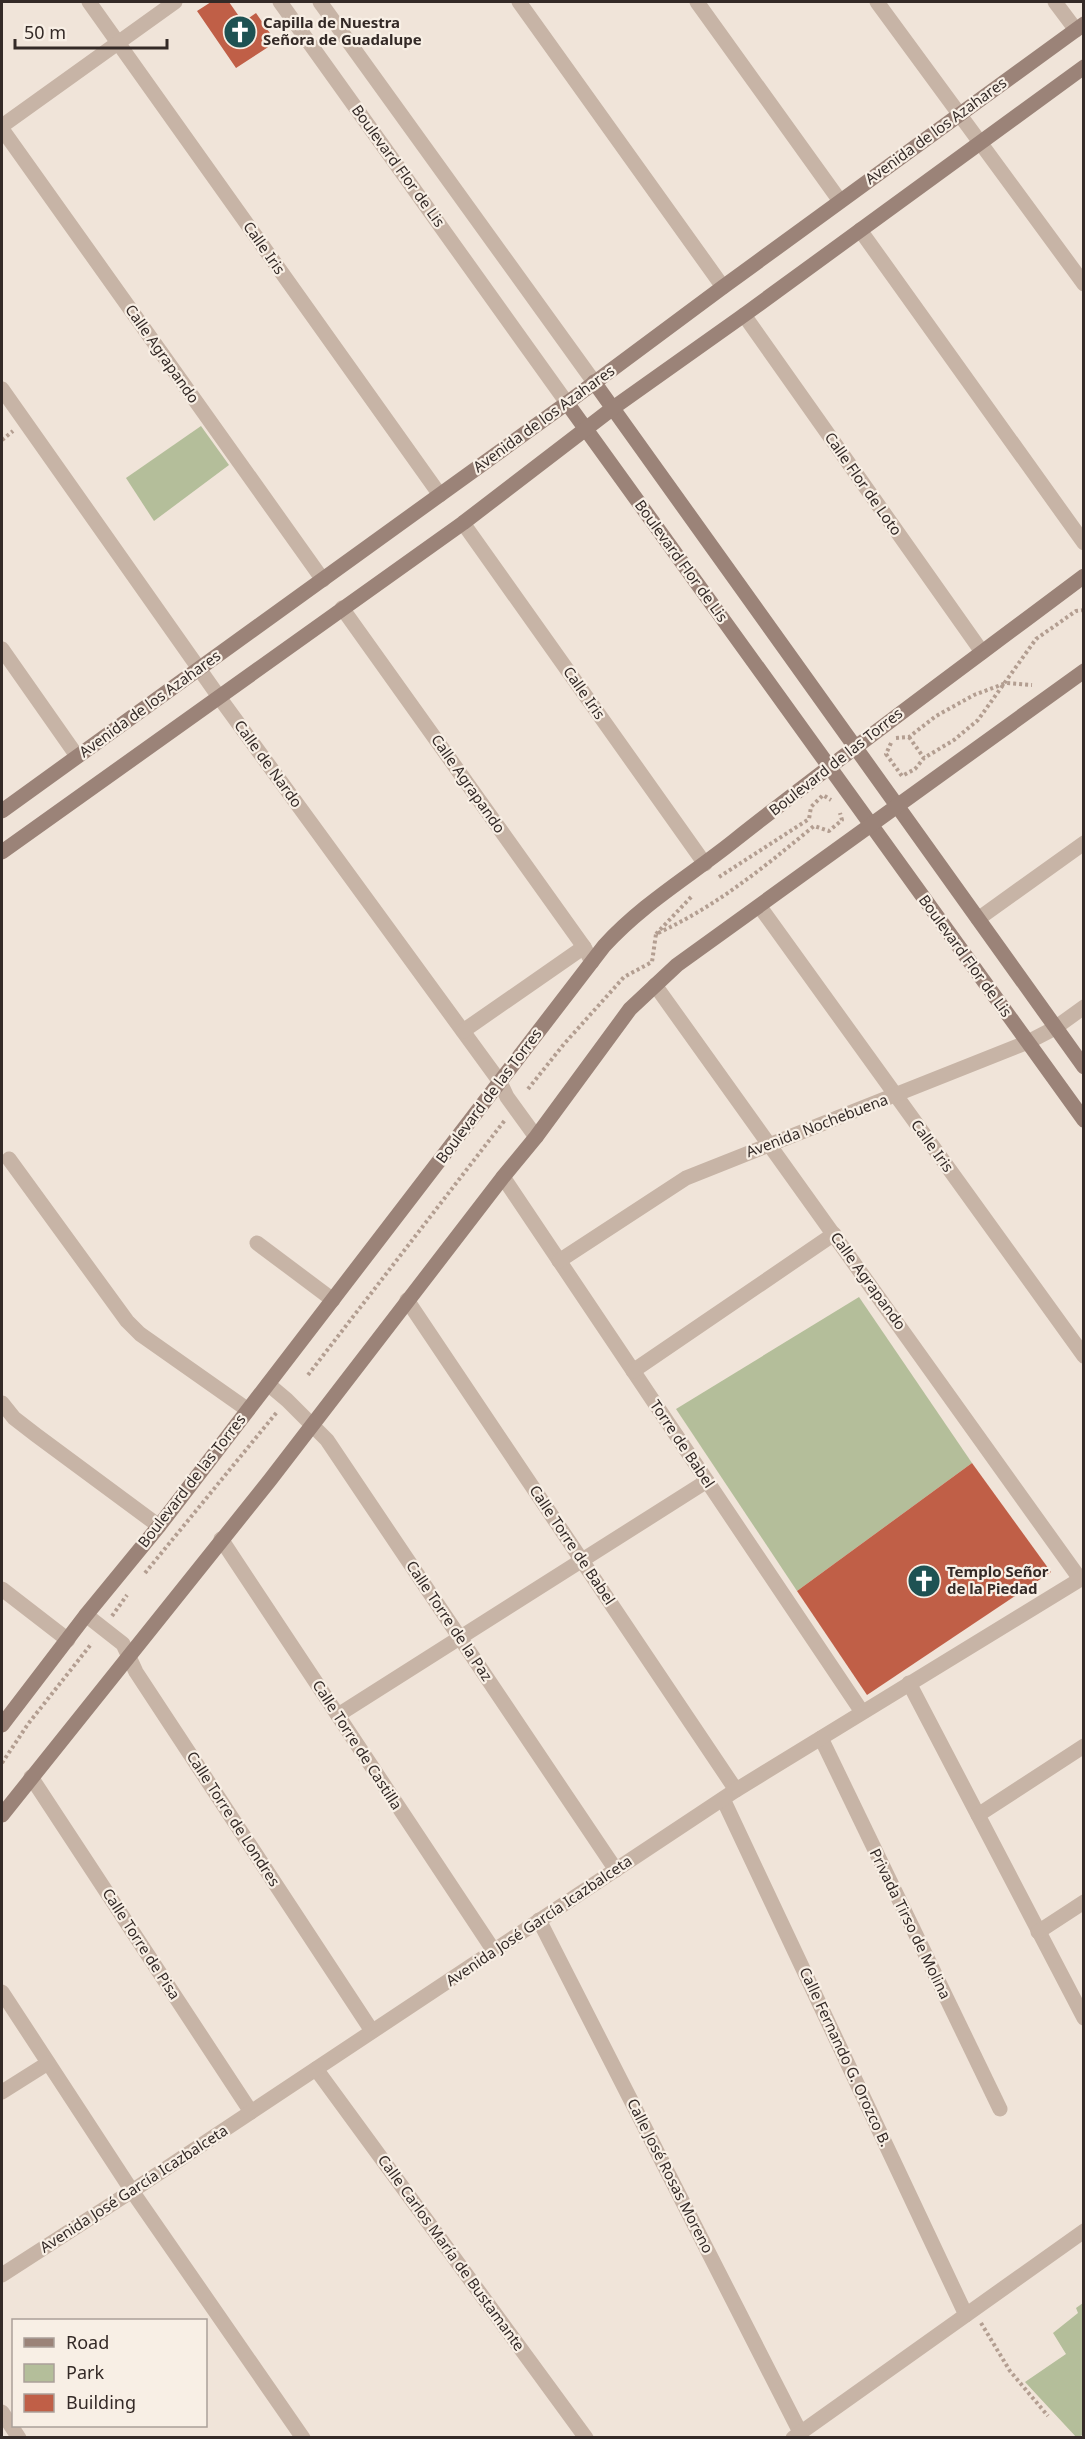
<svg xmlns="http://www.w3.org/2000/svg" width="1085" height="2439" font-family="'Noto Sans',sans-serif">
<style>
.green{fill:#b4be9a}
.building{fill:#c05f47}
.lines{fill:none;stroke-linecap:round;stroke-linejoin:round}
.path{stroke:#b39e91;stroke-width:4;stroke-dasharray:3 3;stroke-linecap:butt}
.street{stroke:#c7b4a6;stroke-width:15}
.secondary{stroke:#9b8378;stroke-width:15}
.labels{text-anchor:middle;stroke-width:4.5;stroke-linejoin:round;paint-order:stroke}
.poi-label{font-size:15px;font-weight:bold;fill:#342a27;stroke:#f8efe5;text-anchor:start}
.street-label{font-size:15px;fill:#342a27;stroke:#f8efe5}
</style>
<rect width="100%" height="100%" fill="#f0e4d9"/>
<!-- green -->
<g class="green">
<polygon points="201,426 229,465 154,521 126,478"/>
<polygon points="859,1297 972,1463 797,1591 676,1409"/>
<polygon points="1083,2303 1084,2434 1077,2438 1025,2382 1066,2354 1053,2333 1078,2313 1076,2308"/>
</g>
<!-- building -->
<g class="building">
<polygon points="211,2 229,2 243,22 256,13 276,42 236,68 197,11"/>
<polygon points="972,1463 1051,1572 867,1695 797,1591"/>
</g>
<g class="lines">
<!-- path -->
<g class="path">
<polyline points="2,440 13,431"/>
<polyline points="909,737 924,758"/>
<polyline points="896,738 909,737 936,716 974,695 1006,683 1032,685"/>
<polyline points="891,743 886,754 902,776 915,769 924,758 954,740 978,720 1036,639 1076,611 1084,610"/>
<polyline points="719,877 809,819 811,807 823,795 831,800"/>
<polyline points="656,934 693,895"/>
<path d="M528,1089L564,1044L624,977L652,962L656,934C717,906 763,868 814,826L829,831L842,820L840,813"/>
<polyline points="308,1375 505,1120"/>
<polyline points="145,1573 277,1412"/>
<polyline points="112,1616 127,1595"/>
<polyline points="2,1763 28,1724 92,1643"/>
<polyline points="981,2323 1010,2371 1048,2416"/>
</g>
<!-- street -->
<g class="street">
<polyline points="89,2 440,495"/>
<polyline points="280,2 567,403"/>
<polyline points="320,2 594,382"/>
<polyline points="519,2 723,287"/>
<polyline points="697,2 840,201"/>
<polyline points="877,2 1084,284"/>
<polyline points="1055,2 1076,30"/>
<polyline points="2,126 175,2"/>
<polyline points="2,129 323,580"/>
<polyline points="860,230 1084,543"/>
<polyline points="744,315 982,652"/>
<polyline points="2,389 219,697 500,1082 507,1097 536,1137"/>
<polyline points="463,523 705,864"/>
<polyline points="342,608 584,947 592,962"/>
<polyline points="2,649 77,756"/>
<polyline points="760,907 1084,1356"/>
<polyline points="978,919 1084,843"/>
<polyline points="655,985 1080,1579"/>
<polyline points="463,1031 584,947"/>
<polyline points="9,1159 127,1321 140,1334 248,1410"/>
<polyline points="503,1177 862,1712"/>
<polyline points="257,1243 333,1300"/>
<polyline points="559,1261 686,1178 1028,1042 1055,1028 1084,1007"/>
<polyline points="407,1300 736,1790"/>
<polyline points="633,1371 834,1234"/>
<polyline points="268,1384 287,1400 327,1440 616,1870"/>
<polyline points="2,1403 14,1418 36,1435 159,1526"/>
<polyline points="221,1539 494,1951"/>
<polyline points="2,1589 68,1640"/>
<polyline points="86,1615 123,1644 136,1672 372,2031"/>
<polyline points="909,1683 1084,2018"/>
<polyline points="338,1715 707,1481"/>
<polyline points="821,1738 1000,2109"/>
<polyline points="31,1777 251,2112"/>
<polyline points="723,1799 966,2315"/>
<polyline points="978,1815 1084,1746"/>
<polyline points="539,1920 800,2432"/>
<polyline points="1038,1932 1084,1902"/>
<polyline points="2,1992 132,2191 303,2438"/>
<polyline points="316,2069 586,2438"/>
<polyline points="2,2092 48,2063"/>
<polyline points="2,2275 132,2191 736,1790 1084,1577"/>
<polyline points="2,2412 19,2438"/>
<polyline points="793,2438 1084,2231"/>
</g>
<!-- secondary -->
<g class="secondary">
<polyline points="594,382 1084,1067"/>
<polyline points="567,403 1084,1120"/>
<polyline points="2,811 567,403 723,287 1084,24"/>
<polyline points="2,852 463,523 613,408 744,315 1084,67"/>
<path d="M2,1725L86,1615L159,1526L268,1384L604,946C642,904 690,876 735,840C849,750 967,664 1084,576"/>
<polyline points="2,1815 270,1480 503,1177 536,1137 630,1009 677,965 1084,671"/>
</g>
</g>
<!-- icons -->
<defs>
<symbol id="church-disc" viewBox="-11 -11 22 22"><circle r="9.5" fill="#1e5253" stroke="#f8efe5"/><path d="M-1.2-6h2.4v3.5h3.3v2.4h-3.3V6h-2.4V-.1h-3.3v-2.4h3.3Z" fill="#fff"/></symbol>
</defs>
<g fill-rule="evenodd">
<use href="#church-disc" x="221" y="13" width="38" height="38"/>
<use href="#church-disc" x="905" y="1562" width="38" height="38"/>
</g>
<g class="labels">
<!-- poi labels -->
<g class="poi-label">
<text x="263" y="28">Capilla de Nuestra<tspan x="263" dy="17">Señora de Guadalupe</tspan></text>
<text x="947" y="1577">Templo Señor<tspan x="947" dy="17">de la Piedad</tspan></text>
</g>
<!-- street labels -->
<g class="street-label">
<text transform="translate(936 131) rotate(-36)" y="5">Avenida de los Azahares</text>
<text transform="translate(398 166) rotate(54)" y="5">Boulevard Flor de Lis</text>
<text transform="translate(264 248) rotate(55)" y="5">Calle Iris</text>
<text transform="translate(162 354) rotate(55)" y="5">Calle Agrapando</text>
<text transform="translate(544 419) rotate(-36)" y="5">Avenida de los Azahares</text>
<text transform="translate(863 484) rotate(55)" y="5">Calle Flor de Loto</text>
<text transform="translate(681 561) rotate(54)" y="5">Boulevard Flor de Lis</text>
<text transform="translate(584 693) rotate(55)" y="5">Calle Iris</text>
<text transform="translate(150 704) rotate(-36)" y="5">Avenida de los Azahares</text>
<text transform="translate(836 762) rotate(-38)" y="5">Boulevard de las Torres</text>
<text transform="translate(268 764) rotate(54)" y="5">Calle de Nardo</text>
<text transform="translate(468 784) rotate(55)" y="5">Calle Agrapando</text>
<text transform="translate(965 956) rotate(54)" y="5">Boulevard Flor de Lis</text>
<text transform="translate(489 1096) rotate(-53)" y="5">Boulevard de las Torres</text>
<text transform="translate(817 1126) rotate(-21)" y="5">Avenida Nochebuena</text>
<text transform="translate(932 1146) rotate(54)" y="5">Calle Iris</text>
<text transform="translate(868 1281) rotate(54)" y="5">Calle Agrapando</text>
<text transform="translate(682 1444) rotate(56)" y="5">Torre de Babel</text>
<text transform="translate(192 1481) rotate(-52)" y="5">Boulevard de las Torres</text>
<text transform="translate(572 1545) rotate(56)" y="5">Calle Torre de Babel</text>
<text transform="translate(449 1621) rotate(56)" y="5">Calle Torre de la Paz</text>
<text transform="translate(357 1745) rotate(57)" y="5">Calle Torre de Castilla</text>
<text transform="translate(233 1819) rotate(57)" y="5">Calle Torre de Londres</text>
<text transform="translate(539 1921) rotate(-34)" y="5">Avenida José García Icazbalceta</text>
<text transform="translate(910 1924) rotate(64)" y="5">Privada Tirso de Molina</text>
<text transform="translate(141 1944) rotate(57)" y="5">Calle Torre de Pisa</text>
<text transform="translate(845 2057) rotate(65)" y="5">Calle Fernando G. Orozco B.</text>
<text transform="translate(670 2176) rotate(63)" y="5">Calle José Rosas Moreno</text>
<text transform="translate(134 2189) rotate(-33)" y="5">Avenida José García Icazbalceta</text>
<text transform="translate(451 2253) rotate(54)" y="5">Calle Carlos María de Bustamante</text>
</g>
</g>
<!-- border -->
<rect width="1085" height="2439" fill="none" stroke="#342a27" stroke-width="6"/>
<!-- legend -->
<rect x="12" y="2319" width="195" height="108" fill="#f8efe5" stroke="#aaa099" stroke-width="1.5"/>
<rect x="24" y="2338" width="30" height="9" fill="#9b8378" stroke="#aaa099" stroke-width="1.5"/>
<text x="66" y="2349" font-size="18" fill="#342a27">Road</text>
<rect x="24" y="2364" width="30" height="18" fill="#b4be9a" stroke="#aaa099" stroke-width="1.5"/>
<text x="66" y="2379" font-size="18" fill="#342a27">Park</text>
<rect x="24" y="2394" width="30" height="18" fill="#c05f47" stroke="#aaa099" stroke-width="1.5"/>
<text x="66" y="2409" font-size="18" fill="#342a27">Building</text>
<!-- scale -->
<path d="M15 39v9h152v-9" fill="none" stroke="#342a27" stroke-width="3"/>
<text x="24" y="39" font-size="18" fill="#342a27" stroke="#f8efe5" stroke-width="4.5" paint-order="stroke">50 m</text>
</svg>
